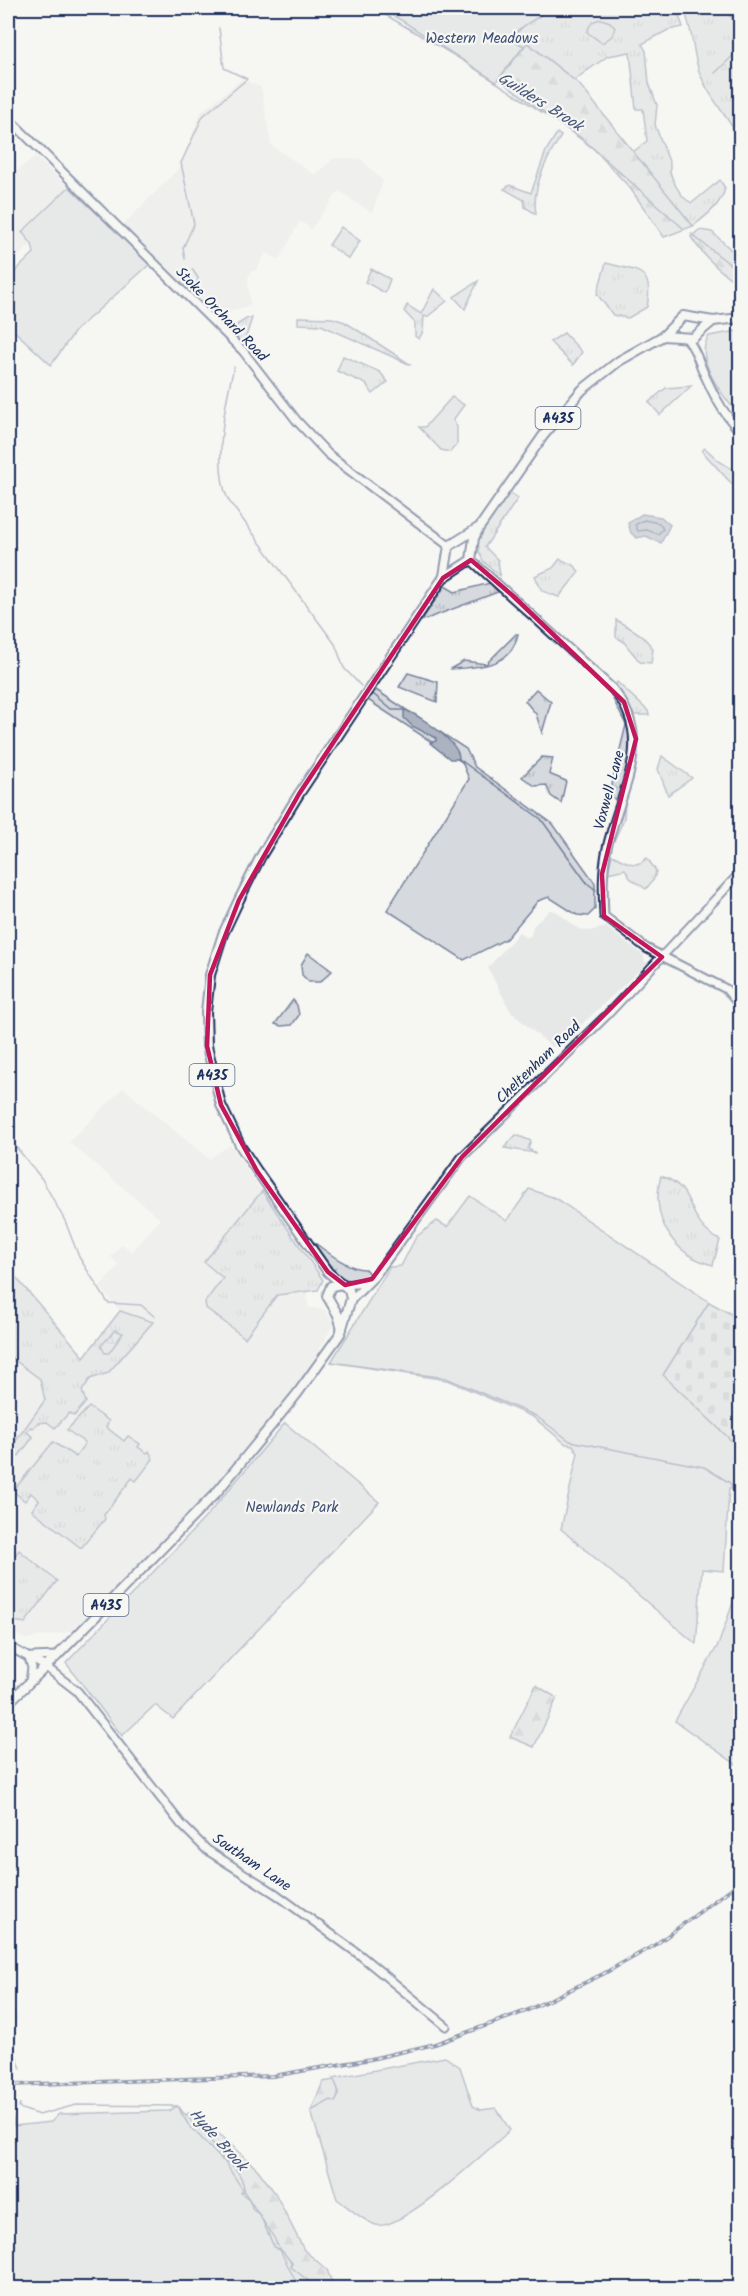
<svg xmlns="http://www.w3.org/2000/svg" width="748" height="2296" font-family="Kalam,sans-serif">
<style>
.built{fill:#e6e7e7}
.grass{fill:url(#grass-tufts);stroke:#78849e;stroke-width:1.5}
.forest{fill:url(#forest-firs);stroke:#78849e;stroke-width:1.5}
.wetland{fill:url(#wetland-marsh);stroke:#78849e;stroke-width:1.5}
.cemetery{fill:url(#cemetery-stones);stroke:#78849e;stroke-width:1.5}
.park{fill:#d6d9dd;stroke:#78849e;stroke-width:1.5}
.water{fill:#abb2c0;stroke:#717e99;stroke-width:1.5}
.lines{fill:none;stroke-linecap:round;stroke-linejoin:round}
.shore{stroke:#556385;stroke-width:1.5}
.stream{stroke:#717e99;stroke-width:1.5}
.secondary-casing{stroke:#1b2f5e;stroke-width:11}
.primary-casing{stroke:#1b2f5e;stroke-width:12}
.secondary{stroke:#f6f6f2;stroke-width:7}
.primary{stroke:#f6f6f2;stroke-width:8}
.rail-casing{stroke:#1b2f5e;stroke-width:4}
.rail{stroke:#f6f6f2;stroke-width:1.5;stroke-dasharray:4.5;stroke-linecap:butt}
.marked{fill:none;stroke:#c2185b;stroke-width:4.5;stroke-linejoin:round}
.labels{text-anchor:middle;stroke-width:4.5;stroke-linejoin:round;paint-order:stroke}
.shield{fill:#f6f6f2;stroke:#5d6b8a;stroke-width:1.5}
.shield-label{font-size:14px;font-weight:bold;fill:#1b2f5e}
.park-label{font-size:15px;fill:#405177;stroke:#f6f6f2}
.street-label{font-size:15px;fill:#1b2f5e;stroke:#f6f6f2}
.water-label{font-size:16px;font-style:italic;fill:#46567b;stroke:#f6f6f2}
</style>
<defs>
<pattern id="grass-tufts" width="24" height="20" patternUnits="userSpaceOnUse" patternTransform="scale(1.5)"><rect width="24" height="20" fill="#d6d9dd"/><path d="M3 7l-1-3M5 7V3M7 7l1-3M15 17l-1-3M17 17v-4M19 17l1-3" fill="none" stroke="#b7bbc0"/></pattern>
<pattern id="forest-firs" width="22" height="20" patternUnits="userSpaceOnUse" patternTransform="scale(1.5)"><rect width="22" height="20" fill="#d6d9dd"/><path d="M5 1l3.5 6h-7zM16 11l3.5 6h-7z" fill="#b7bbc0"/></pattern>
<pattern id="wetland-marsh" width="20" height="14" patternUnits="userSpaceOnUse" patternTransform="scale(1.5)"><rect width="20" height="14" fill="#d6d9dd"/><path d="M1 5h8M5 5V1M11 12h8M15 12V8" fill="none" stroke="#b7bbc0"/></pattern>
<pattern id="cemetery-stones" width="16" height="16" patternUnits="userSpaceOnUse" patternTransform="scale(1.5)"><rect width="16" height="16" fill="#d6d9dd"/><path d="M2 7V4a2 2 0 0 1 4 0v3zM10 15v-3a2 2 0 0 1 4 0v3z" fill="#b7bbc0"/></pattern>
</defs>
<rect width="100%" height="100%" fill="#f6f6f2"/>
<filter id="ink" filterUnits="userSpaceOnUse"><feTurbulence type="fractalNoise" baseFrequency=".0167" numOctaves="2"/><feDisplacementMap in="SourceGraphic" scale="12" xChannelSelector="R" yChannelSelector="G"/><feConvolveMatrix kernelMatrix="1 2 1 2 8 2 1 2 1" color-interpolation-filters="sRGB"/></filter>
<g filter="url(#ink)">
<!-- built -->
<g class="built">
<polygon points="242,79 261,87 271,145 315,175 334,158 361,159 383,181 372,213 339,191 311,229 300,221 279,260 266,252 256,271 252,271 248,278 250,305 217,316 122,226 180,167 201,112"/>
<polygon points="35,156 68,187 21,231 32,244 8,265 8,178"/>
<polygon points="550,910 556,911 577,928 589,931 606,927 643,955 646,964 563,1042 552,1047 511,1012 488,968 519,932 526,938 531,936 533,926"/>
<polygon points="123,1088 209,1159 230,1145 323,1280 318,1290 307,1291 308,1307 325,1310 334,1323 304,1378 210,1492 183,1521 91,1614 69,1632 25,1639 8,1630 8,1268 84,1357 120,1311 100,1287 119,1265 111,1257 122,1244 132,1252 160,1219 69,1142"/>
</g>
<!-- grass -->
<g class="grass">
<path d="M541,8H676L683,27L668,30L642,44L646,51L649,83L657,105L655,125L670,164C668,176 681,199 692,203L720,180L725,188C722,204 705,217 693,226L633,152L647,141L643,109H636L630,52L608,56L574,80L528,43L524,46L514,41L512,38Z"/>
<path d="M683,8H740V139C727,116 708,96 699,71C692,51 693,27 683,8Z"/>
<path d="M557,133L561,136C547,158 531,187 536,214L525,207L524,200L504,189L510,185L531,193L546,151Z"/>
<path d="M606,263C639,272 654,268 647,307L628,318L613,315L597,294Z"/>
<polygon points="371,269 390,279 385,293 365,282"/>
<polygon points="478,281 465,309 454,297"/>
<polygon points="434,289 447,301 427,317 424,316 423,331 419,339 415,336 415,323 404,311 407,305 421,314"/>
<polygon points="298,317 332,318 345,322 411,365 321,325 298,324"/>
<polygon points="248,318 252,318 243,346 233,333 238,324"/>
<polygon points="564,333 582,352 573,365 550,342"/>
<polygon points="343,356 380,372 388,382 373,394 366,384 337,371"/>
<polygon points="691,386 660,415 649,402 666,388"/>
<polygon points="705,448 719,461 740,474 740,493 702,451"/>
<polygon points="506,490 518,498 485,547 498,560 500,576 483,561 474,538"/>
<polygon points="560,559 575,566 579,572 559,597 542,591 535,576 553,568"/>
<polygon points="490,583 498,592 421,621 445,586 455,592"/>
<path d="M616,620C633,630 641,632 653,649L651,663L640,662L623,641L616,637Z"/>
<path d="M516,634H518C511,668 479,667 450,669L464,661L486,664Z"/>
<polygon points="408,673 438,682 437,702 399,687"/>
<polygon points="617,682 648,711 649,715 634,715 615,687"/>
<polygon points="612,688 624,702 636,739 626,784 624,819 605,860 620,806 611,795 613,778 626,725 609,691"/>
<polygon points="536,689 551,702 542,733 536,714 525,701"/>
<polygon points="662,756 692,778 668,795 658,769"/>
<polygon points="542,757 553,758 549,774 566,781 561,803 551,796 546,785 535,786 522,777"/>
<path d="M612,855C625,861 635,870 647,858L656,871L654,879L646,889L630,878L625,869L608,873Z"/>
<polygon points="308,953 332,971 320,982 309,982 302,975 301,965"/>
<polygon points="293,1000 297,1005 299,1015 292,1025 281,1026 275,1024"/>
<polygon points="516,1135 531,1141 528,1149 536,1153 504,1148"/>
<path d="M661,1176C699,1188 683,1222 720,1240L713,1265C672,1255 650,1217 661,1176Z"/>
<polygon points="262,1191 323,1280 318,1290 277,1295 245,1338 206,1308 205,1302 223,1278 204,1262"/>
<path d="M315,1243C327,1252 350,1270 365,1269L371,1276C348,1293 321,1264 315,1243Z"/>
<polygon points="8,1268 84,1357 120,1311 153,1322 108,1373 90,1379 82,1391 86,1402 74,1416 69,1413 55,1428 47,1422 38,1423 33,1428 30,1427 27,1432 33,1437 8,1470 8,1452 45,1400 40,1379 8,1355"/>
<polygon points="89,1407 109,1421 106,1427 124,1441 128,1436 140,1444 138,1447 147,1453 149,1451 153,1459 136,1481 132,1478 104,1515 105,1519 81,1548 32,1510 39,1500 31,1493 25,1501 13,1491 53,1442 76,1457 85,1443 67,1430"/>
<polygon points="19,1550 57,1581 25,1623 8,1620 8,1564"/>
</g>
<!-- forest -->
<g class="forest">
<polygon points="527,43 579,84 693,226 664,237 630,188 594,149 499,79"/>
<path d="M699,230L712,232L740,258V285C720,272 704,257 691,237Z"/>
<polygon points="536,1685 557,1698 534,1747 510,1737"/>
<path d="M334,2080C338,2088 341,2094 335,2102L331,2100L311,2111L323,2082Z"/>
<polygon points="189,2113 223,2137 258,2170 275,2193 304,2250 327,2270 334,2288 294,2288 178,2119"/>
</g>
<!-- wetland -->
<polygon class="wetland" points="115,1330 123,1333 109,1353 105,1353 101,1346"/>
<!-- cemetery -->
<polygon class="cemetery" points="709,1302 740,1319 740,1449 663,1375"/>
<!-- park -->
<g class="park">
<polygon points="377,8 552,8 519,29 512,37 514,41 524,46 496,82 401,20"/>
<path d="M601,19L610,22L615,28L612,36L602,43L587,32C589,25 593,20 601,19Z"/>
<polygon points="69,187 150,264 76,330 51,365 8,325 8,278 34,253 32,244 22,232"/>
<polygon points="341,227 360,241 349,259 329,245"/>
<path d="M737,331L740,332V417C726,400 692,359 709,336Z"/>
<polygon points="452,397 464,405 453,420 457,427 457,444 450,452 441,450 419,427 425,427"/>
<polygon points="376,690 466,749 475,767 553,824 595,883 595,909 588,916 577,915 549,897 538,901 506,939 464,960 387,910 469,779 462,762 368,700"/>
<polygon points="529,1189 555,1198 709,1302 663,1375 740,1449 740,1479 737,1492 729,1488 724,1571 702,1569 696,1644 561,1529 578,1453 573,1445 566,1444 533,1417 447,1380 331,1362 390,1267 401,1266 416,1237 437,1221 447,1227 470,1196 507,1221"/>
<polygon points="285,1423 379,1502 173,1719 155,1705 122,1736 66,1663 204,1519"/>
<polygon points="740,1582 740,1767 675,1721 719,1643"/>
<path d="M445,2057L460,2067L473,2106L481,2110L496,2108L510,2130C489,2149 401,2232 376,2225C363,2221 348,2207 337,2199L311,2111L331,2100L335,2102C342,2093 337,2086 333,2078Z"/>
<polygon points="177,2106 211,2141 273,2236 299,2288 8,2288 8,2113 12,2113 14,2126 51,2122 59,2114 169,2111"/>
</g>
<!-- water -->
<g class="water">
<polygon points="642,514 661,517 670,525 661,543 646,536 637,538 631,533 628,523"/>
<path d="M404,710C418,713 461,744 459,759H450L430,743L436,741V738L412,726L404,718Z"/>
</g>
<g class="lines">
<!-- shore -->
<polygon class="shore" points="644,520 659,523 663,529 658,534 647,530 638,531 635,525"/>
<!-- stream -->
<g class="stream">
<polyline points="216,8 217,14"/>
<polyline points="374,8 462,60 580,137 684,229"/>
<polyline points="663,8 670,16"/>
<polyline points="722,8 740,26"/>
<polyline points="715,73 740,49"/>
<polyline points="691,234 740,272"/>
<polyline points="185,259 183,248 194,224 181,163 203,116 247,79 224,68 219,28"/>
<polyline points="192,269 198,278 195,291"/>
<path d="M234,367C225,402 212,470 229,501L335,644L344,668L361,686"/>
<polyline points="373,694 392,710 404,710"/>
<polyline points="459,759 541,819 587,883 596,890"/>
<polyline points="8,1137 42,1179 65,1221 79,1257 108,1303 141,1305 155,1317"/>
<polyline points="331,1362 446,1378 536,1416 570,1441 704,1467 730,1483 740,1504"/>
<polyline points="8,1953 10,1966 8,1970"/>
<polyline points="8,1974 15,2019 12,2045 21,2069"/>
<path d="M20,2104L19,2108L39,2115L76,2105L177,2106L188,2124L222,2160C234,2163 242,2176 244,2188L241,2193L249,2199L253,2210L260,2215L274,2247L283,2252L292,2263L291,2267L310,2282L308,2288"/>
</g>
<defs>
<g id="secondary">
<polyline points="8,118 243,351 297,421 328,454 449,546"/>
<path d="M687,339C698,352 699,365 707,380C715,398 726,417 740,431"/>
<path d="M471,560L612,688C657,740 620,790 607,848C602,871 603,893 604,916L646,948L726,989L740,1006"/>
<polyline points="345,1285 366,1283"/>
<polyline points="350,1301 375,1276 462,1157 607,1015 740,873"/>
<polyline points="8,1646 46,1667 77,1691 181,1824 207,1850 276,1894 360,1955 446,2026"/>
<polyline points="32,1657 57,1656"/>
<polyline points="29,1658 32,1668 30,1681"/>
</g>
<g id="primary">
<polyline points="663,336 693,338 713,321"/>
<polyline points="444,576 449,546 478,528"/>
<polyline points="342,1329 338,1315 327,1296 331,1286 343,1284"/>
<polyline points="8,1703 57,1656 217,1492 297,1394 340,1334 351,1299 349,1290 328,1272 257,1171 241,1147 221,1105 207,1046 206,1012 210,975 223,934 239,900 261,856 299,794 443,578 471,560 474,538 479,528 543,436 582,390 619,361 663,336 683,316 713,321 740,318"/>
</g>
</defs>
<!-- secondary casing -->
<use href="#secondary" class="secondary-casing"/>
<!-- primary casing -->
<use href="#primary" class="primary-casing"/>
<!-- secondary -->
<use href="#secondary" class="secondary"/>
<!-- primary -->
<use href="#primary" class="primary"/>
<defs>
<polyline id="rail" points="8,2085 273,2076 371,2059 435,2044 526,2011 603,1974 655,1945 740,1882"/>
</defs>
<!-- rail casing -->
<use href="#rail" class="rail-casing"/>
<!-- rail -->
<use href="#rail" class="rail"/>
</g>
</g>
<!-- marked area -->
<path d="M0 0H748V2296H0ZM471,560L512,595L624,702L636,739L602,874L604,916L662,957L462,1157L372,1279L345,1285L328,1272L257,1171L221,1105L207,1046L210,975L239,900L299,794L443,578Z" fill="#f6f6f2" fill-opacity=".55" fill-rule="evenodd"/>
<path class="marked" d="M471,560L512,595L624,702L636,739L602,874L604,916L662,957L462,1157L372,1279L345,1285L328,1272L257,1171L221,1105L207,1046L210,975L239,900L299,794L443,578Z"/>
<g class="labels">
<!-- shield labels -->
<g class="shield">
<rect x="535.5" y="407" width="45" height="22" rx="4.5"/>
<rect x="189.5" y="1064" width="45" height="22" rx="4.5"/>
<rect x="83.5" y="1594" width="45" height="22" rx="4.5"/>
</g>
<g class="shield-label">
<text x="558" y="423">A435</text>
<text x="212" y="1080">A435</text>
<text x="106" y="1610">A435</text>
</g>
<!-- park labels -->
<g class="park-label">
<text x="482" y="43">Western Meadows</text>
<text x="292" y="1512">Newlands Park</text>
</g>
<!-- street labels -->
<g class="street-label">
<text transform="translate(222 314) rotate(46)" y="5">Stoke Orchard Road</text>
<text transform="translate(609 790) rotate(-75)" y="5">Voxwell Lane</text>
<text transform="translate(538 1062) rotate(-44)" y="5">Cheltenham Road</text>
<text transform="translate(252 1862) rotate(34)" y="5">Southam Lane</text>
</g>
<!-- water labels -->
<g class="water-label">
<text transform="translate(541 101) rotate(32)" y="6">Guilders Brook</text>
<text transform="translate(219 2139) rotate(48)" y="6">Hyde Brook</text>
</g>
</g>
<!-- margin -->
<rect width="748" height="2296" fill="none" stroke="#f6f6f2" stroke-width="30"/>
<rect x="15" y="15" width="718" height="2266" fill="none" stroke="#1b2f5e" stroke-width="2" filter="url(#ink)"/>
</svg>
